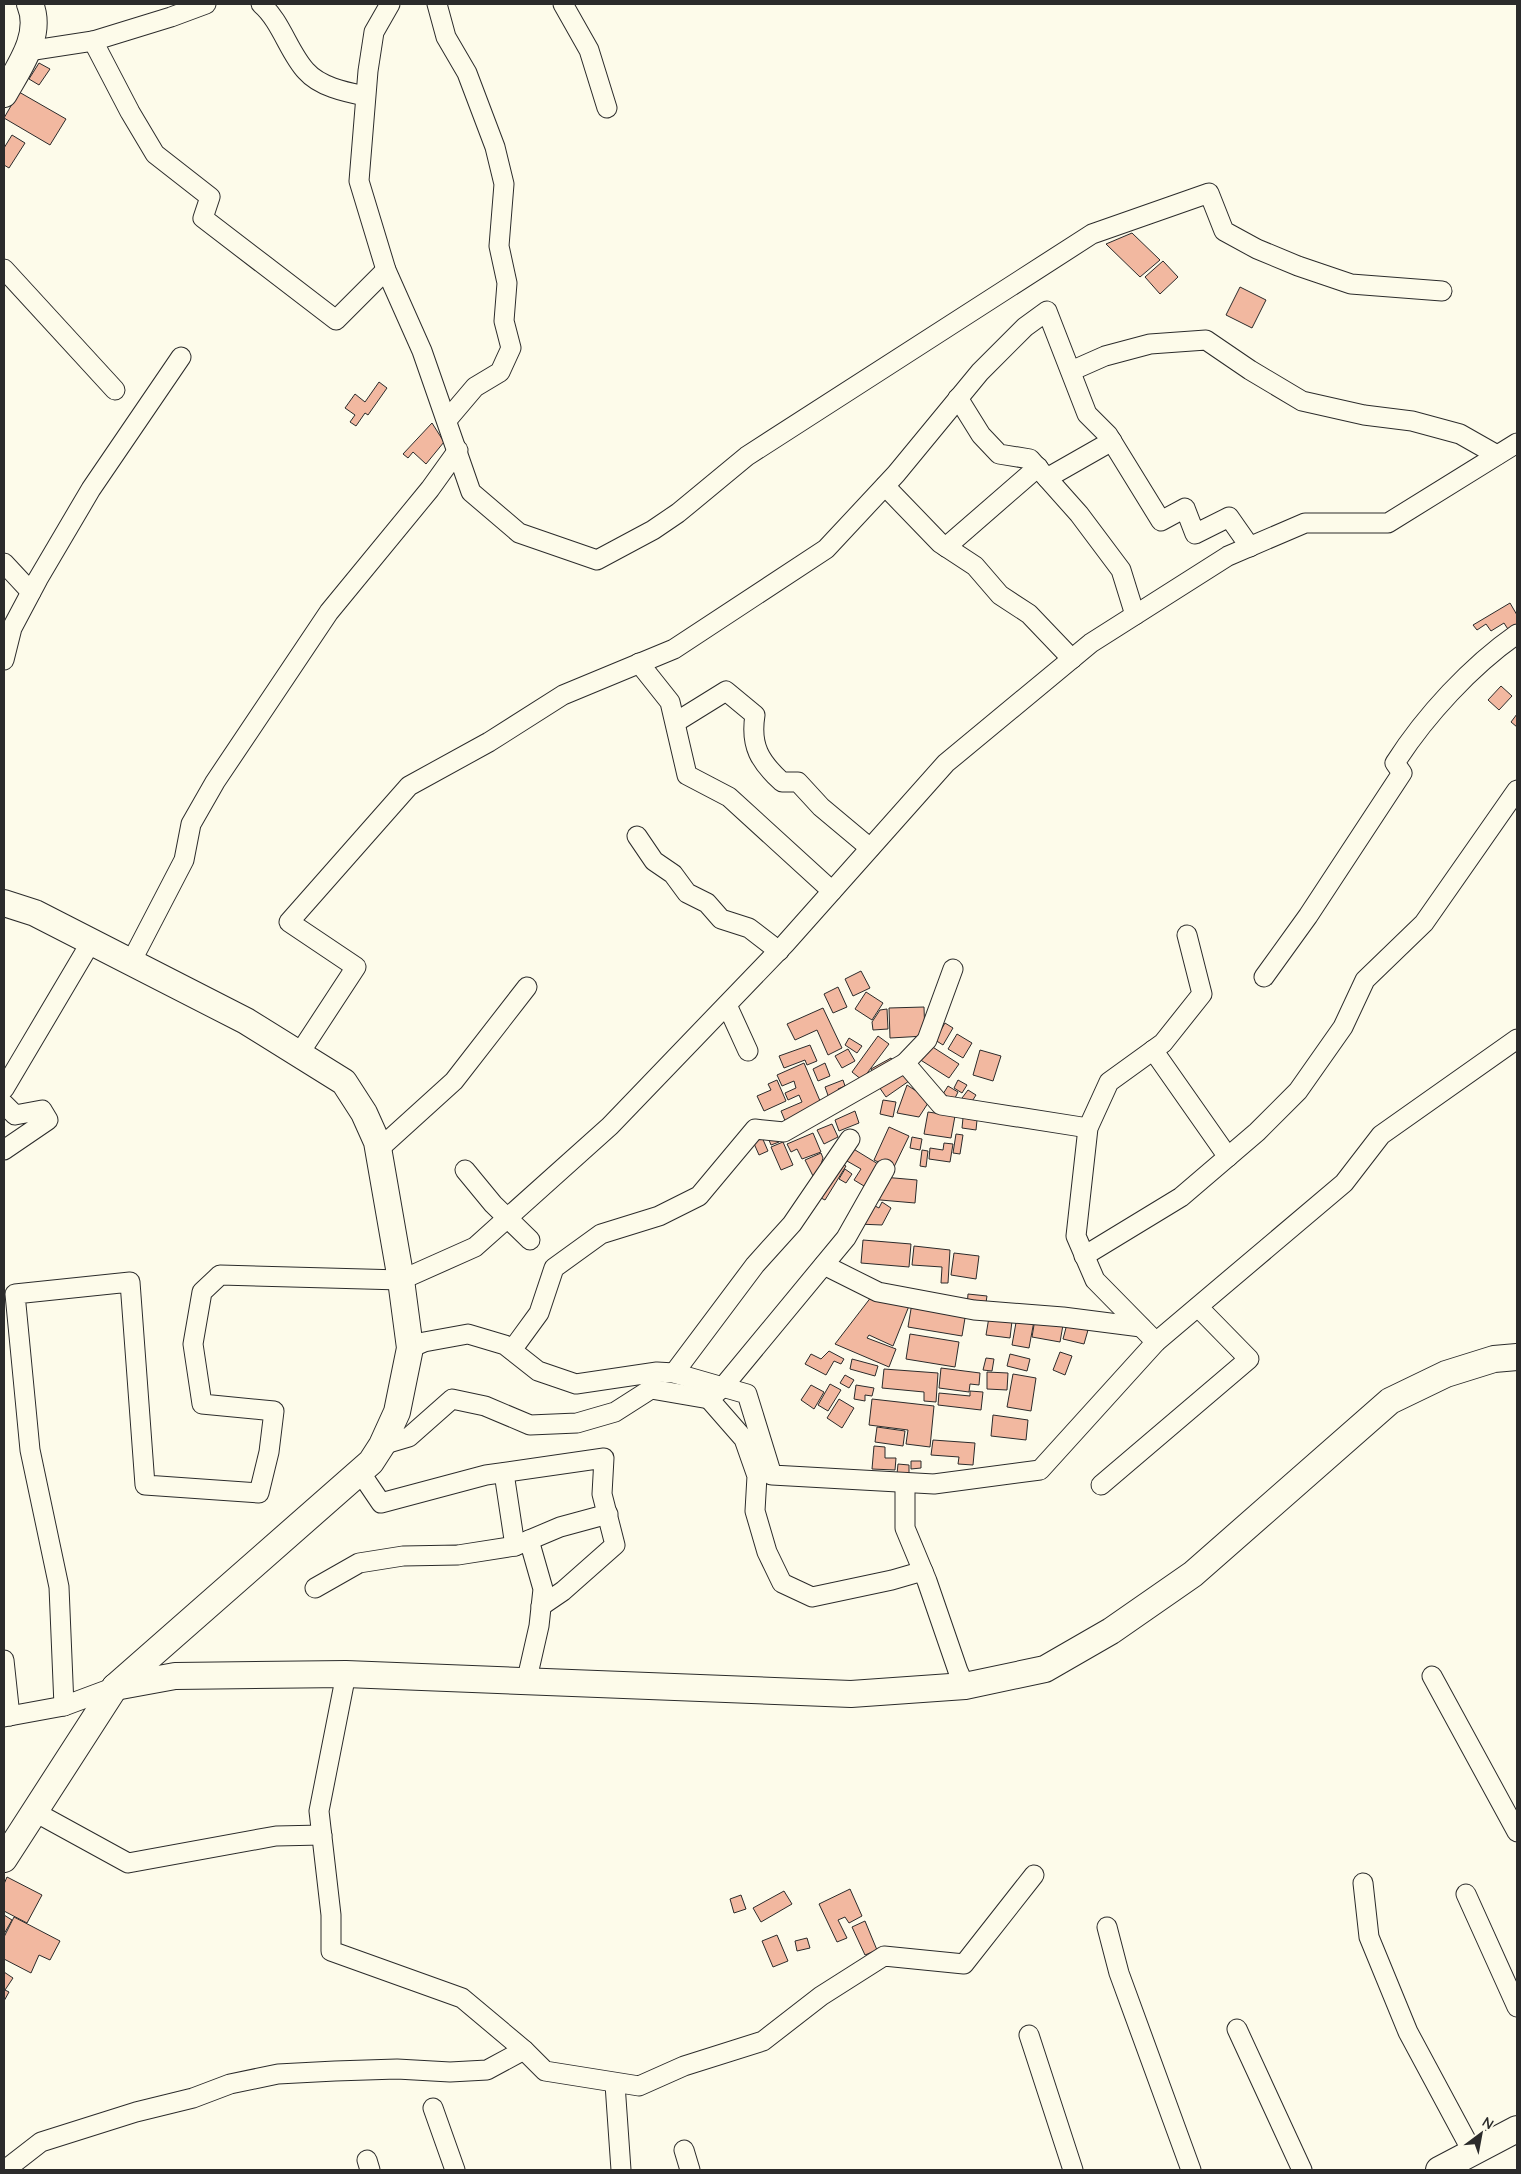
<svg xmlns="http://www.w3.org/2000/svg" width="1521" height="2174" font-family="Quicksand,sans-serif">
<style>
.building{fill:#f2b8a0;stroke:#2b2b2b}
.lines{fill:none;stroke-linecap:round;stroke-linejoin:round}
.street-casing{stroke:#2b2b2b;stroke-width:21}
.secondary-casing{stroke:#2b2b2b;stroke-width:28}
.street{stroke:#fdfbea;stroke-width:19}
.secondary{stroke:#fdfbea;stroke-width:26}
</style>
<rect width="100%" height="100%" fill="#fdfbea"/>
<!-- building -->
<g class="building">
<polygon points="39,63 50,69 39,85 29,79"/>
<polygon points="19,92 66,119 50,145 4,118"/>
<polygon points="12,135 25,143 9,168 4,165 4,148"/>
<polygon points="1132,233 1160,260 1140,277 1106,244"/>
<polygon points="1163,261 1178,277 1160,294 1145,277"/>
<polygon points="1240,287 1266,300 1252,328 1226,315"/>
<polygon points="379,382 387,388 368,415 365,413 356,426 350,422 355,415 345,408 355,394 365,402"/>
<polygon points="432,423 444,442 426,464 413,452 408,458 403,454"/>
<polygon points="1510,603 1517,615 1517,630 1511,634 1504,623 1491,631 1486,624 1477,630 1473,625"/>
<polygon points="1501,686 1512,696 1499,710 1488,700"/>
<polygon points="1517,714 1517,727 1511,722"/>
<polygon points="861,971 870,988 853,996 845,979"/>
<polygon points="838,987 847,1007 833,1013 824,994"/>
<polygon points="866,992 883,1003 872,1020 855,1009"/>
<polygon points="924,1007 925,1036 890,1038 889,1008"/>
<polygon points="823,1008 842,1048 828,1055 817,1030 795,1040 787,1024"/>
<polygon points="887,1009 888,1029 873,1030 872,1022 880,1010"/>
<polygon points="945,1023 953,1028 943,1045 935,1040"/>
<polygon points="957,1034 972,1043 963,1058 948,1049"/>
<polygon points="878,1036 889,1044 862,1080 852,1072"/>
<polygon points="849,1038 862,1046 857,1053 845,1045"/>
<polygon points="928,1044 959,1064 949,1078 919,1059"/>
<polygon points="810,1045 817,1061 807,1065 805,1060 784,1068 779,1056"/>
<polygon points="848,1049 855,1061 842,1068 835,1056"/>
<polygon points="980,1050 1001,1056 993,1081 973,1075"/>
<polygon points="891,1058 896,1065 876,1076 871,1069"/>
<polygon points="804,1063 823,1108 786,1123 781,1111 802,1102 799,1095 788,1100 785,1093 796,1088 794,1081 782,1086 777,1075"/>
<polygon points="825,1063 830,1076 818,1081 813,1069"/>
<polygon points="900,1068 909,1081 886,1097 877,1084"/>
<polygon points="777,1080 786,1101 764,1111 757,1096 771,1090 768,1084"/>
<polygon points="843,1080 845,1086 838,1089 842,1097 830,1101 825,1087"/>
<polygon points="958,1080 967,1085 962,1093 954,1088"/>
<polygon points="907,1085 930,1100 919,1117 897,1113"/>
<polygon points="948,1086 958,1092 954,1100 943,1094"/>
<polygon points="968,1090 976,1095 971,1103 962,1098"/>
<polygon points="883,1100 896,1102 893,1117 880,1114"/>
<polygon points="855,1111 859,1123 839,1131 835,1120"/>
<polygon points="928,1112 955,1116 951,1138 924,1134"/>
<polygon points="963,1118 977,1120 976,1130 962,1128"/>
<polygon points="832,1124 838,1137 824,1144 817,1130"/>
<polygon points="889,1127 909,1136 893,1169 874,1160"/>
<polygon points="774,1132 779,1142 771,1145 767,1135"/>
<polygon points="813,1133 821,1152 802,1159 797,1149 791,1152 787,1144"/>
<polygon points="956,1134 963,1135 960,1154 953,1153"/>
<polygon points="761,1135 768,1151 759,1155 752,1139"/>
<polygon points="912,1137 922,1139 920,1150 910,1148"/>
<polygon points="783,1142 793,1165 781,1170 771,1147"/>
<polygon points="944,1143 953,1144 950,1162 929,1159 930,1148 943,1150"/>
<polygon points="847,1145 883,1167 869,1189 854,1180 861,1169 840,1157"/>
<polygon points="922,1150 928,1151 926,1167 920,1166"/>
<polygon points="821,1153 823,1158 818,1174 813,1176 805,1160"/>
<polygon points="838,1162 846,1166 825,1200 817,1196"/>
<polygon points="845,1169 852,1174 846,1183 839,1179"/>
<polygon points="883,1177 917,1180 915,1203 869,1199"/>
<polygon points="882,1202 891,1208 882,1225 857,1224 869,1203 879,1208"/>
<polygon points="863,1240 911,1244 909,1267 861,1263"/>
<polygon points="914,1246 950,1250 948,1283 941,1283 942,1267 912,1265"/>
<polygon points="954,1253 979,1256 976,1279 951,1275"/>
<polygon points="875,1292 909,1306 893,1346 869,1335 867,1338 896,1349 889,1367 835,1344"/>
<polygon points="968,1294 987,1296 985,1309 967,1307"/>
<polygon points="912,1303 966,1312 962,1336 908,1327"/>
<polygon points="989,1317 1012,1321 1010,1338 986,1335"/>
<polygon points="1017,1317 1034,1321 1029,1348 1012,1345"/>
<polygon points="1035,1319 1063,1325 1060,1342 1032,1337"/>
<polygon points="1067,1324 1088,1330 1084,1344 1063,1339"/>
<polygon points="910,1334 959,1342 955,1367 906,1359"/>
<polygon points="829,1351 844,1359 841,1364 834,1361 826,1375 805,1364 811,1354 821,1359"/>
<polygon points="1060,1352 1072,1356 1065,1375 1053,1370"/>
<polygon points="1010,1354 1030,1359 1027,1371 1007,1366"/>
<polygon points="986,1358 994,1359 992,1371 983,1370"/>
<polygon points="852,1359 878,1366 875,1376 850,1369"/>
<polygon points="941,1368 980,1373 979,1385 970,1384 969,1392 939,1388"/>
<polygon points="884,1369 938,1373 936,1402 924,1401 924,1392 882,1388"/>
<polygon points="987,1372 1008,1373 1007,1390 987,1389"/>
<polygon points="1013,1374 1036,1378 1031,1411 1007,1407"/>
<polygon points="845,1375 854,1380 849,1388 840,1383"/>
<polygon points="830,1384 841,1390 828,1411 818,1405"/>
<polygon points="811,1385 824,1392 814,1409 801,1400"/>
<polygon points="856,1385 874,1388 872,1396 865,1395 865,1401 854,1399"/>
<polygon points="970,1391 983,1392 981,1410 938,1405 939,1393 970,1396"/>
<polygon points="839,1399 854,1408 842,1428 827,1418"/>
<polygon points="872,1399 934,1406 930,1447 906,1444 908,1430 869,1425"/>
<polygon points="993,1415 1028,1420 1026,1440 991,1436"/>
<polygon points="877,1427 905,1431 903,1446 875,1442"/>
<polygon points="933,1440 975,1443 973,1465 958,1464 959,1457 931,1455"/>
<polygon points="874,1446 885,1447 885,1458 896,1458 895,1470 872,1469"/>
<polygon points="911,1461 921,1461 921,1468 911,1469"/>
<polygon points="898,1464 909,1465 909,1474 897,1474"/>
<polygon points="7,1877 42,1895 27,1923 4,1911 4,1884"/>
<polygon points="850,1889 862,1916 849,1923 845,1917 838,1920 847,1938 837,1942 819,1904"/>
<polygon points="784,1891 792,1904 761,1922 753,1908"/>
<polygon points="741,1895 746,1909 734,1913 730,1899"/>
<polygon points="4,1915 12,1920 4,1934"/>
<polygon points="14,1917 60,1941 50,1960 39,1955 31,1973 4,1959 4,1937"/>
<polygon points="865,1921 877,1950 865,1955 852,1927"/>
<polygon points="777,1935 788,1961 773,1967 762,1941"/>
<polygon points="807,1938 810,1948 797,1951 795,1941"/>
<polygon points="4,1972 13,1978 5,1990 9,1992 4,2001"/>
</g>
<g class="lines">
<defs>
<g id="street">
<path d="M261,4C281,21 289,53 306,71C320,87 346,92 365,96"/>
<polyline points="390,4 374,32 368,71 359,181 386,270 422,351 471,492 519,533 597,560 653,530 678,513 747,456 1092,234 1209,193 1224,231 1257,249 1298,266 1351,284 1442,291"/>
<polyline points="437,4 446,37 467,73 495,147 504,184 499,246 507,283 504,321 511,348 500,372 475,387 447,420"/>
<polyline points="563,4 589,50 607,108"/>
<polyline points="93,41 130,112 155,154 210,197 203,218 336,320 386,270"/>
<polyline points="28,51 93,41 171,17 206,4"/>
<polyline points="4,269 115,390"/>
<polyline points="1071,371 1105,356 1150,344 1206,340 1250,370 1302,401 1364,415 1412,421 1460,434 1497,455"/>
<polyline points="958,398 981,435 999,454 1030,459 1079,514 1121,570 1135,615"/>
<polyline points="1047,478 1112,441"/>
<polyline points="885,486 940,543 975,566 1000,595 1029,614 1072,659"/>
<polyline points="946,547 1038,467"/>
<polyline points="4,563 31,592"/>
<polyline points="4,660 12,628 38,579 91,489 181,357"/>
<polyline points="639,663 670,702 687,775 729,797 832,891"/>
<path d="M676,722L726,691L755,715C750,746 760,762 782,782H798L821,807L870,848"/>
<polyline points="637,836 654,861 673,874 687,893 707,903 721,919 749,928 779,951"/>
<polyline points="131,962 184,860 191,824 215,782 329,612 430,489 458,450"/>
<path d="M1264,977L1308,916L1402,773L1395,763C1425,716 1471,666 1517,634"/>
<polyline points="727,1005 748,1051"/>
<polyline points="1153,1050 1228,1157"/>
<polyline points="299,1054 356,967 289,922 409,786 489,742 563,695 674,649 826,549 896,474 980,372 1025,327 1047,311 1087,414 1108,435 1161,521 1185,508 1195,534 1229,517 1250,547"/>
<polyline points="905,1063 941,1105 1088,1128"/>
<polyline points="4,1089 91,942"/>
<polyline points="4,1104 15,1115 42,1110 48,1120 4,1150"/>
<polyline points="379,1149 454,1081 527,987"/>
<polyline points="465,1170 493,1204 530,1240"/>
<polyline points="1084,1256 1181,1197 1257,1132 1298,1091 1343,1027 1365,980 1424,923 1517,790"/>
<polyline points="824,1265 878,1292 974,1310 1063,1317 1141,1327"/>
<polyline points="1156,1342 1095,1280 1076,1236 1088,1128 1109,1082 1163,1043 1202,994 1187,935"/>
<polyline points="410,1348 424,1342 468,1334 505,1345 538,1371 576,1384 657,1372 674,1373 747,1394 772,1475 934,1484 1040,1470 1156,1342 1344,1183 1381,1135 1517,1039"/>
<polyline points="512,1350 539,1313 554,1268 601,1234 659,1216 699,1196 755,1129 784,1132 905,1063 927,1040 953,969"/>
<polyline points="674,1373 755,1265 792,1224 850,1139"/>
<polyline points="709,1399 744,1439 757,1476 755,1511 767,1552 782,1583 812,1597 892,1580 923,1571"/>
<polyline points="382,1445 409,1437 452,1399 485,1406 530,1425 577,1423 615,1412 651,1389 709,1399 722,1388 846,1238 885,1169"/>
<polyline points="360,1472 381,1503 486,1475 604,1458 602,1494 615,1545 563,1591 541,1606"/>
<polyline points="504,1473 515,1546"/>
<polyline points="905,1483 905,1528 927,1581 958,1671 965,1686"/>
<polyline points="1101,1485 1249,1359 1198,1307"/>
<polyline points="315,1588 359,1563 403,1556 458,1555 515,1546 560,1527 608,1514"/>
<polyline points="4,1660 10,1716"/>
<polyline points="346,1674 319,1811 331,1915 331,1951 462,1998 524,2050 545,2071 639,2086 684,2066 763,2041 821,1996 884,1956 964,1964 1034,1875"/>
<polyline points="1432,1676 1517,1832"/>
<polyline points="526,1683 539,1626 543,1589 529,1540"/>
<polyline points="64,1706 59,1587 30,1450 15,1294 130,1282 145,1485 259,1493 269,1452 274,1411 202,1404 193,1344 202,1292 220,1275 401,1280 475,1247 610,1126 785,944 946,763 1091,643 1228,556 1305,523 1388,523 1517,443"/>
<polyline points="4,1717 64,1706 115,1687"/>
<polyline points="35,1812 128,1863 276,1836 322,1835"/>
<polyline points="1363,1883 1369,1937 1408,2032 1473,2153"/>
<polyline points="1466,1894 1517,2007"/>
<polyline points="1107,1927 1119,1973 1191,2170"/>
<polyline points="1237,2029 1302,2170"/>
<polyline points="1029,2035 1073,2170"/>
<polyline points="615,2084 621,2170"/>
<polyline points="433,2108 455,2170"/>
<polyline points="684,2150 690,2170"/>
<polyline points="367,2160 370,2170"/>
<polyline points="5,2170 41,2142 136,2112 193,2098 230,2084 278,2074 335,2071 397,2069 450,2072 487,2070 524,2050"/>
</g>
<g id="secondary">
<path d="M4,94C19,67 43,35 30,4"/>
<polyline points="4,903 35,913 246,1021 344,1082 364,1113 377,1142 401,1280 410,1348 397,1412 382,1445 371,1462 115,1687 4,1859"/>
<polyline points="115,1687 175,1676 346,1674 851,1694 965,1686 1045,1669 1111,1631 1193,1574 1390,1401 1446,1374 1494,1359 1517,1357"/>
<polyline points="1439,2170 1517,2129"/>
</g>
</defs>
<!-- street casing -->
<use href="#street" class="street-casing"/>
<!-- secondary casing -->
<use href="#secondary" class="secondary-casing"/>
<!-- street -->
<use href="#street" class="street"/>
<!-- secondary -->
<use href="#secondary" class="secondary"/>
</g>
<!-- border -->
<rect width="1521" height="2174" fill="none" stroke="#2b2b2b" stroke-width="10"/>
<!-- north arrow -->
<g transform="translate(1481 2134) rotate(32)" stroke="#fdfbea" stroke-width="4" paint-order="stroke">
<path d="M0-4L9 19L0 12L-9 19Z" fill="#2b2b2b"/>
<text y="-8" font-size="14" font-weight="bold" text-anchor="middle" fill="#2b2b2b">N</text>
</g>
</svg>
